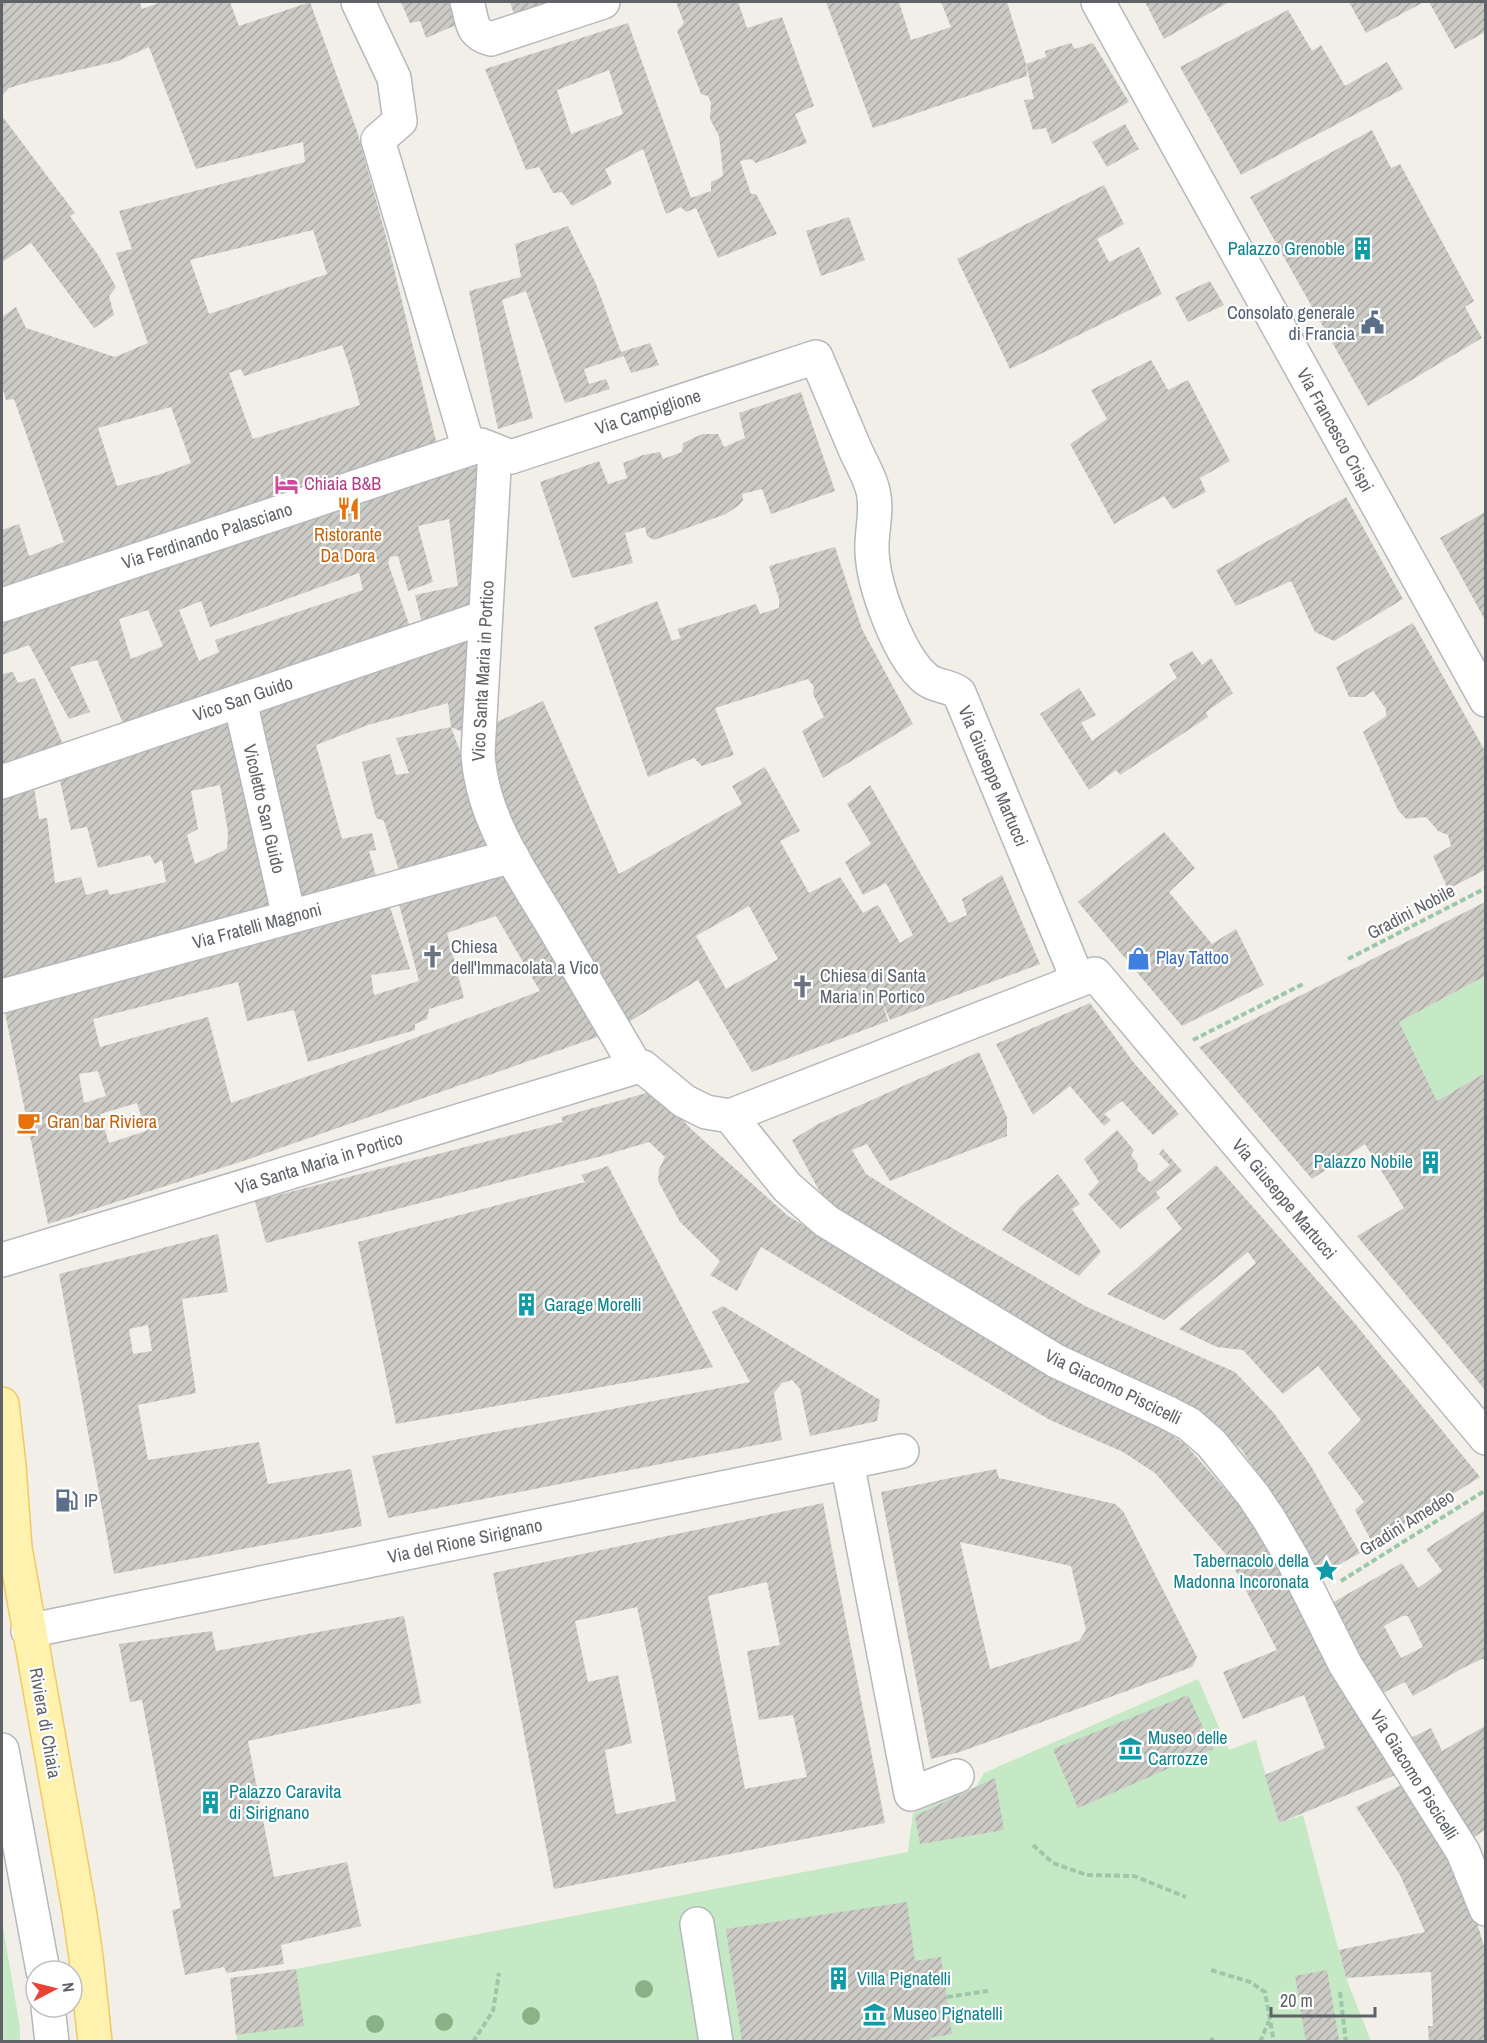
<svg xmlns="http://www.w3.org/2000/svg" width="1487" height="2043" font-family="'Archivo Narrow',sans-serif">
<style>
.green{fill:#c5e8c5}
.building{fill:url(#building-hatch);fill-rule:evenodd}
.lines{fill:none;stroke-linecap:round;stroke-linejoin:round}
.minor-casing{stroke:#b5b8bc;stroke-width:36}
.major-casing{stroke:#f2c960;stroke-width:36}
.path{stroke:#9cc7a9;stroke-width:4;stroke-dasharray:6 3;stroke-linecap:butt}
.minor{stroke:#fff;stroke-width:33}
.major{stroke:#fff2af;stroke-width:33}
.tree{fill:#89b387}
.labels{text-anchor:middle;stroke-width:4.5;stroke-linejoin:round;paint-order:stroke}
.culture-label{font-size:18px;fill:#0d838f;stroke:#fff;text-anchor:start}
.service-label{font-size:18px;fill:#4e5e75;stroke:#fff;text-anchor:end}
.street-label{font-size:18px;fill:#5f6368;stroke:#fff}
.hotel-label{font-size:18px;fill:#b23c85;stroke:#fff;text-anchor:start}
.food-label{font-size:18px;fill:#c56008;stroke:#fff}
.worship-label{font-size:18px;fill:#5b616d;stroke:#fff;text-anchor:start}
.shop-label{font-size:18px;fill:#366cbe;stroke:#fff;text-anchor:start}
</style>
<defs>
<pattern id="building-hatch" width="6" height="6" patternUnits="userSpaceOnUse" patternTransform="scale(1.5)"><rect width="6" height="6" fill="#cccac5"/><path d="M-1 1l2-2M0 6l6-6M5 7l2-2" fill="none" stroke="#a9a8a4"/></pattern>
</defs>
<rect width="100%" height="100%" fill="#f1efe8"/>
<!-- green -->
<g class="green">
<polygon points="1485,976 1485,1073 1437,1101 1399,1022"/>
<polygon points="1198,1679 1229,1750 1256,1740 1279,1823 1303,1815 1346,1978 1371,2041 237,2041 230,1978 296,1969 908,1852 913,1813 976,1787 984,1773"/>
<polygon points="2,1921 20,2028 20,2041 2,2041"/>
</g>
<!-- building -->
<g class="building">
<path d="M2,2H140L142,9L161,2H230L239,26L310,2L357,131L387,240L438,449L2,596V530L19,524L29,556L64,542L14,399L6,400L2,386V317L16,307L26,328L115,357L148,343L116,253L132,249L119,211L305,162L303,142L196,169L149,47L118,61L36,80L9,88L2,96ZM313,230L327,274L209,314L190,260ZM342,345L350,368L360,405L253,439L229,373L241,369L244,376ZM171,407L191,463L161,474L117,486L98,428Z"/>
<polygon points="401,2 451,2 461,23 426,38 420,21 410,23"/>
<polygon points="510,2 560,2 515,17"/>
<path d="M676,2H738L747,28L782,17L814,106L795,114L807,143L756,163L751,159L740,161L751,194H756L777,234L718,258L696,208L686,212L681,207L666,214L643,149L605,169L612,184L572,206L562,192L553,193L539,167L526,170L485,69L628,23L691,198L711,191V182L723,176L722,163L719,136L710,119L711,103L708,96L701,94L677,31L684,23ZM609,70L623,114L571,134L557,90Z"/>
<polygon points="826,2 899,2 911,40 951,27 941,2 1007,2 1026,64 1027,76 873,128"/>
<polygon points="1145,2 1229,2 1164,39"/>
<polygon points="1349,2 1424,2 1366,33"/>
<polygon points="1429,2 1485,2 1485,32 1455,49"/>
<polygon points="1288,10 1312,51 1321,45 1345,86 1387,62 1403,89 1241,175 1180,67"/>
<polygon points="1071,43 1075,49 1093,43 1129,102 1052,144 1046,128 1033,130 1024,100 1034,99 1026,64 1046,57 1045,51"/>
<polygon points="2,116 75,213 70,216 98,255 116,287 109,296 114,315 94,328 31,243 2,262"/>
<polygon points="1125,124 1139,149 1107,167 1092,142"/>
<polygon points="1372,130 1391,168 1400,164 1474,301 1465,307 1482,338 1368,406 1250,197"/>
<polygon points="1104,185 1124,224 1097,239 1109,262 1139,247 1162,294 1010,369 957,259"/>
<polygon points="849,217 865,260 821,276 806,231"/>
<polygon points="568,226 596,284 621,352 650,343 659,365 631,373 624,356 584,369 589,384 606,379 610,389 565,403 526,291 502,300 533,418 498,429 469,291 521,277 515,244"/>
<polygon points="1210,281 1224,305 1188,322 1175,297"/>
<polygon points="1151,360 1168,390 1188,380 1230,461 1200,478 1206,492 1173,509 1164,496 1114,524 1070,444 1107,419 1091,390"/>
<polygon points="801,392 835,491 771,514 762,489 742,494 743,500 739,505 726,514 654,540 647,536 645,527 625,533 633,563 572,578 540,482 599,461 608,484 627,478 623,463 643,455 660,452 663,459 682,452 683,443 702,434 718,434 724,447 745,438 739,413"/>
<path d="M483,458L480,609L423,627L415,595L458,586L449,519L418,526L433,582L408,591L398,556L390,557L388,563L411,630L124,726L97,660L70,667L90,712L69,719L29,645L2,655V620ZM359,573L363,590L215,640L219,652L199,661L179,610L201,601L210,627ZM148,610L163,646L131,659L119,619Z"/>
<polygon points="1346,497 1403,599 1334,641 1315,632 1291,581 1236,606 1216,570"/>
<polygon points="1485,512 1485,620 1440,538"/>
<polygon points="835,547 862,629 913,724 823,778 802,731 824,717 813,694 814,687 808,679 715,708 734,755 702,766 694,758 648,777 594,627 657,601 672,641 681,638 677,629 756,604 760,614 779,608 779,599 769,566"/>
<polygon points="1413,623 1485,751 1485,870 1448,889 1433,856 1451,846 1448,835 1438,831 1426,817 1406,819 1398,810 1363,732 1386,716 1386,709 1373,691 1364,697 1349,697 1336,667"/>
<polygon points="475,633 471,728 460,731 451,727 448,703 368,725 316,745 342,839 372,833 376,850 369,851 378,883 296,905 249,708"/>
<polygon points="1192,651 1202,665 1211,658 1233,693 1206,712 1208,717 1120,775 1116,770 1089,790 1040,714 1079,688 1096,715 1081,723 1092,741 1177,678 1169,664"/>
<polygon points="13,672 18,683 35,678 64,747 2,771 2,674"/>
<path d="M543,701L619,874L742,804L732,786L765,767L800,831L780,841L809,893L840,877L863,913L878,905L900,943L913,935L886,883L863,895L845,862L871,844L847,804L870,785L949,923L967,915L962,899L1002,875L1040,964L890,1020L882,1001L888,1021L752,1072L698,980L624,1025L556,914L497,788L486,727ZM749,906L778,959L726,989L696,936Z"/>
<path d="M234,714L278,909L2,981V796L34,787L39,819L47,818L55,883L81,877L86,895L107,889L110,895L166,882L162,860L155,864L150,855L98,868L87,827L71,830L58,772ZM220,785L228,832L227,849L195,864L187,835L198,829L191,791Z"/>
<polygon points="451,727 497,851 401,878 384,821 376,818 362,762 390,754 396,775 409,773 396,738"/>
<polygon points="1164,832 1195,868 1169,892 1212,944 1236,929 1264,985 1182,1026 1078,902"/>
<path d="M503,875L609,1033L246,1160L48,1224L4,1008L389,904L410,969L371,975L374,995L419,981L399,904L450,891ZM496,916L540,991L388,1048L231,1103L208,1017L100,1047L93,1019L238,982L247,1021L294,1010L308,1062L415,1030V1024L427,1019L429,1009L464,998L447,933ZM98,1071L106,1096L84,1103L79,1074ZM137,1103L146,1131L109,1143L100,1114Z"/>
<polygon points="1485,902 1485,976 1399,1022 1437,1101 1485,1073 1485,1390 1357,1236 1404,1208 1365,1144 1312,1179 1199,1047"/>
<polygon points="1090,1003 1134,1063 1179,1114 1153,1135 1122,1101 1104,1114 1111,1120 1104,1126 1070,1086 1033,1115 996,1044"/>
<polygon points="979,1052 1007,1117 1007,1136 890,1181 867,1144 852,1150 866,1174 957,1231 1087,1307 1235,1372 1274,1413 1311,1466 1360,1553 1315,1578 1270,1491 1241,1449 1197,1410 1060,1346 828,1207 792,1140 818,1124"/>
<polygon points="650,1092 662,1098 691,1129 788,1216 1011,1348 1159,1427 1185,1444 1239,1505 1281,1560 1400,1773 1279,1823 1265,1775 1325,1748 1304,1695 1243,1719 1223,1672 1277,1650 1229,1558 1155,1473 1123,1452 1050,1420 761,1247 737,1291 710,1275 720,1261 680,1222 658,1181 659,1169 665,1157 649,1142 602,1156 266,1243 255,1201 563,1122 561,1117"/>
<polygon points="1117,1130 1134,1150 1131,1155 1138,1164 1137,1170 1150,1182 1170,1165 1159,1154 1163,1149 1182,1171 1156,1192 1160,1198 1120,1229 1088,1194 1099,1182 1084,1159"/>
<polygon points="1216,1165 1352,1320 1480,1477 1373,1544 1355,1510 1364,1502 1328,1453 1361,1420 1318,1366 1283,1394 1243,1350 1217,1347 1179,1329 1256,1263 1248,1252 1164,1320 1107,1294 1182,1229 1166,1208"/>
<polygon points="608,1166 713,1367 396,1424 358,1242 585,1182 581,1175"/>
<polygon points="1058,1174 1080,1204 1072,1209 1101,1252 1079,1276 1002,1230 1020,1207"/>
<path d="M218,1234L228,1292L182,1299L196,1393L138,1405L148,1460L259,1442L268,1484L351,1469L362,1526L114,1574L59,1274ZM148,1325L152,1351L133,1354L129,1329Z"/>
<polygon points="723,1306 880,1400 877,1421 810,1436 800,1389 792,1380 782,1383 774,1393 782,1440 388,1518 372,1456 750,1382 712,1312"/>
<path d="M996,1469L999,1478L1115,1504L1123,1511L1197,1657L1192,1667L960,1752L931,1759L881,1492ZM960,1542L1071,1566L1086,1630L1079,1641L990,1669Z"/>
<path d="M823,1503L885,1823L554,1889L493,1573ZM767,1582L780,1645L747,1651L759,1720L793,1715L807,1777L745,1789L708,1596ZM637,1607L658,1705L676,1801L616,1814L605,1750L632,1743L618,1675L588,1682L575,1621Z"/>
<path d="M1485,1510V1659H1482L1465,1667L1413,1696L1405,1682L1379,1695L1330,1604L1402,1563L1418,1588L1442,1571L1426,1549ZM1402,1616H1408L1423,1647L1401,1658L1384,1626Z"/>
<polygon points="404,1616 421,1703 248,1741 274,1877 347,1862 361,1926 281,1945 284,1964 227,1973 224,1967 185,1975 172,1910 181,1908 142,1700 130,1702 119,1644 212,1631 216,1651"/>
<polygon points="1188,1695 1213,1749 1078,1808 1053,1749"/>
<polygon points="1485,1726 1485,1830 1465,1843 1405,1741 1431,1728 1442,1751"/>
<polygon points="995,1778 1004,1830 920,1844 915,1816"/>
<polygon points="1406,1783 1469,1897 1484,1946 1485,2042 1429,2042 1428,2026 1433,2026 1431,1972 1346,1978 1339,1950 1425,1932 1400,1875 1356,1807"/>
<polygon points="907,1902 915,1961 941,1957 952,2034 930,2038 930,2042 742,2042 726,1929"/>
<polygon points="296,1969 304,2026 236,2035 230,1978"/>
<polygon points="1327,1970 1339,2040 1306,2042 1295,1976"/>
</g>
<g class="lines">
<defs>
<g id="minor">
<polyline points="358,2 394,78 400,121 378,140 469,449"/>
<path d="M467,2C473,20 469,33 491,39L603,2"/>
<polyline points="1098,2 1486,700"/>
<path d="M495,451L478,753C481,816 520,871 552,924C580,971 608,1019 636,1067"/>
<path d="M2,605L481,445L511,457L816,357C829,388 842,419 855,449C861,463 870,477 873,491C878,511 871,531 872,551C873,585 899,657 926,679C936,687 948,685 959,693L1078,980"/>
<polyline points="240,701 289,917"/>
<polyline points="2,782 485,617"/>
<polyline points="2,996 512,856"/>
<polyline points="730,1116 1095,974 1486,1438"/>
<polyline points="2,1260 636,1067 643,1067 684,1101 706,1112 730,1116 787,1187 826,1221 1056,1361 1166,1412 1189,1424 1211,1443 1253,1495 1269,1519 1292,1558 1345,1664 1463,1852 1486,1909"/>
<polyline points="847,1462 911,1794 957,1776"/>
<polyline points="28,1631 902,1451"/>
<polyline points="2,1750 43,1971"/>
<polyline points="697,1924 716,2042"/>
<polyline points="48,2007 52,2042"/>
</g>
<polyline id="major" points="2,1404 9,1466 15,1548 79,1909 86,1957 95,2042"/>
</defs>
<!-- minor casing -->
<use href="#minor" class="minor-casing"/>
<!-- major casing -->
<use href="#major" class="major-casing"/>
<!-- path -->
<g class="path">
<polyline points="1348,959 1486,888"/>
<polyline points="1193,1040 1305,983"/>
<polyline points="1341,1581 1486,1490"/>
<polyline points="1033,1845 1053,1863 1087,1875 1134,1876 1186,1897"/>
<polyline points="1211,1970 1250,1982 1265,1992 1274,2042"/>
<polyline points="1340,1992 1346,2042"/>
<polyline points="947,1997 988,1991"/>
<polyline points="1211,2038 1214,2042"/>
<polyline points="473,2042 493,2011 499,1973"/>
<polyline points="1260,2042 1269,2021"/>
</g>
<!-- minor -->
<use href="#minor" class="minor"/>
<!-- major -->
<use href="#major" class="major"/>
</g>
<!-- trees -->
<g class="tree">
<circle cx="644" cy="1989" r="9"/>
<circle cx="531" cy="2016" r="9"/>
<circle cx="444" cy="2022" r="9"/>
<circle cx="375" cy="2024" r="9"/>
</g>
<!-- icons -->
<defs>
<symbol id="building-bare" viewBox="-9 -9 18 18"><path d="M-4-6H4V6H1V3H-1V6H-4ZM-2.5-4.3h1.7v1.8h-1.7ZM.8-4.3h1.7v1.8H.8ZM-2.5-1h1.7V.8h-1.7ZM.8-1h1.7V.8H.8Z" fill="#0f9aa8" stroke="#fff" stroke-width="2.5" paint-order="stroke"/></symbol>
<symbol id="civic-bare" viewBox="-9 -9 18 18"><path d="M-.6-6.5H3V-4.5H.6V-3L4-1V1h2V6H-6V1h2V-1L-.6-3ZM-1.2 2.5V6h2.4V2.5Z" fill="#5c6f8a" stroke="#fff" stroke-width="2.5" paint-order="stroke"/></symbol>
<symbol id="hotel-bare" viewBox="-9 -9 18 18"><path d="M-6-4.5h1.5V1H6V5H4.5V3h-9V5H-6ZM-4 0a1.8 1.8 0 1 1 3.6 0ZM.5 0V-2.5h3Q6-2.5 6 0Z" fill="#d1479c" stroke="#fff" stroke-width="2.5" paint-order="stroke"/></symbol>
<symbol id="restaurant-bare" viewBox="-9 -9 18 18"><path d="M-5-6h1v4h1v-4h1v4h1v-4h1v5L-1.5 .5V6h-2V.5L-5-1ZM5-6V6H3V1.5H1.5Q1.5-4 5-6Z" fill="#e8710a" stroke="#fff" stroke-width="2.5" paint-order="stroke"/></symbol>
<symbol id="church-bare" viewBox="-9 -9 18 18"><path d="M-1.2-6h2.4v3.5h3.3v2.4h-3.3V6h-2.4V-.1h-3.3v-2.4h3.3Z" fill="#6b7280" stroke="#fff" stroke-width="2.5" paint-order="stroke"/></symbol>
<symbol id="shop-bare" viewBox="-9 -9 18 18"><path d="M-5-2.5h2.3a2.7 3.5 0 0 1 5.4 0H5L5.5 6h-11ZM-1.5-2.5h3a1.5 2.3 0 0 0-3 0Z" fill="#3f7fe0" stroke="#fff" stroke-width="2.5" paint-order="stroke"/></symbol>
<symbol id="cafe-bare" viewBox="-9 -9 18 18"><path d="M-5.5-4.5H6V0H3Q3 3.5 0 3.5H-2.5Q-5.5 3.5-5.5 0ZM3-3.2v2h1.7v-2ZM-6 4.5H4V6H-6Z" fill="#e8710a" stroke="#fff" stroke-width="2.5" paint-order="stroke"/></symbol>
<symbol id="fuel-bare" viewBox="-9 -9 18 18"><path d="M-5.5-6h7V0h2V4h1.3V-2.5L3-4.5l.8-.8L6-3V5H2.5V1h-1V6h-7ZM-4.2-4.7v3.2H.2V-4.7Z" fill="#5c6f8a" stroke="#fff" stroke-width="2.5" paint-order="stroke"/></symbol>
<symbol id="sight-bare" viewBox="-9 -9 18 18"><path d="M0-6L1.8-2.2L6-1.7L2.9 1.2L3.7 5.4L0 3.3L-3.7 5.4L-2.9 1.2L-6-1.7L-1.8-2.2Z" fill="#0f9aa8" stroke="#fff" stroke-width="2.5" paint-order="stroke"/></symbol>
<symbol id="museum-bare" viewBox="-9 -9 18 18"><path d="M0-6L6-3V-2H-6V-3ZM-5-1h2V3h-2ZM-1-1h2V3h-2ZM3-1h2V3H3ZM-6 4H6V6H-6Z" fill="#0f9aa8" stroke="#fff" stroke-width="2.5" paint-order="stroke"/></symbol>
</defs>
<g fill-rule="evenodd">
<use href="#building-bare" x="1346" y="232" width="33" height="33"/>
<use href="#civic-bare" x="1356" y="306" width="33" height="33"/>
<use href="#hotel-bare" x="270" y="468" width="33" height="33"/>
<use href="#restaurant-bare" x="332" y="492" width="33" height="33"/>
<use href="#church-bare" x="416" y="940" width="33" height="33"/>
<use href="#shop-bare" x="1122" y="942" width="33" height="33"/>
<use href="#church-bare" x="786" y="970" width="33" height="33"/>
<use href="#cafe-bare" x="12" y="1106" width="33" height="33"/>
<use href="#building-bare" x="1414" y="1146" width="33" height="33"/>
<use href="#building-bare" x="510" y="1288" width="33" height="33"/>
<use href="#fuel-bare" x="50" y="1484" width="33" height="33"/>
<use href="#sight-bare" x="1310" y="1554" width="33" height="33"/>
<use href="#museum-bare" x="1114" y="1732" width="33" height="33"/>
<use href="#building-bare" x="194" y="1786" width="33" height="33"/>
<use href="#building-bare" x="822" y="1962" width="33" height="33"/>
<use href="#museum-bare" x="858" y="1998" width="33" height="33"/>
</g>
<g class="labels">
<!-- culture labels -->
<g class="culture-label">
<text x="1345" y="255" text-anchor="end">Palazzo Grenoble</text>
<text x="1413" y="1168" text-anchor="end">Palazzo Nobile</text>
<text x="544" y="1311">Garage Morelli</text>
<text x="1309" y="1567" text-anchor="end">Tabernacolo della<tspan x="1309" dy="21">Madonna Incoronata</tspan></text>
<text x="1148" y="1744">Museo delle<tspan x="1148" dy="21">Carrozze</tspan></text>
<text x="229" y="1798">Palazzo Caravita<tspan x="229" dy="21">di Sirignano</tspan></text>
<text x="857" y="1985">Villa Pignatelli</text>
<text x="893" y="2020">Museo Pignatelli</text>
</g>
<!-- service labels -->
<g class="service-label">
<text x="1355" y="319">Consolato generale<tspan x="1355" dy="21">di Francia</tspan></text>
<text x="84" y="1507" text-anchor="start">IP</text>
</g>
<!-- street labels -->
<g class="street-label">
<text transform="translate(648 412) rotate(-18)" y="6">Via Campiglione</text>
<text transform="translate(1335 430) rotate(61)" y="6">Via Francesco Crispi</text>
<text transform="translate(207 536) rotate(-18)" y="6">Via Ferdinando Palasciano</text>
<text transform="translate(483 671) rotate(-87)" y="6">Vico Santa Maria in Portico</text>
<text transform="translate(243 699) rotate(-19)" y="6">Vico San Guido</text>
<text transform="translate(993 776) rotate(67)" y="6">Via Giuseppe Martucci</text>
<text transform="translate(264 809) rotate(77)" y="6">Vicoletto San Guido</text>
<text transform="translate(1411 912) rotate(-28)" y="6">Gradini Nobile</text>
<text transform="translate(257 926) rotate(-15)" y="6">Via Fratelli Magnoni</text>
<text transform="translate(319 1163) rotate(-17)" y="6">Via Santa Maria in Portico</text>
<text transform="translate(1284 1199) rotate(50)" y="6">Via Giuseppe Martucci</text>
<text transform="translate(1113 1387) rotate(26)" y="6">Via Giacomo Piscicelli</text>
<text transform="translate(1407 1523) rotate(-32)" y="6">Gradini Amedeo</text>
<text transform="translate(465 1541) rotate(-12)" y="6">Via del Rione Sirignano</text>
<text transform="translate(45 1723) rotate(80)" y="6">Riviera di Chiaia</text>
<text transform="translate(1414 1775) rotate(58)" y="6">Via Giacomo Piscicelli</text>
</g>
<!-- hotel labels -->
<g class="hotel-label">
<text x="304" y="490">Chiaia B&amp;B</text>
</g>
<!-- food labels -->
<g class="food-label">
<text x="348" y="541">Ristorante<tspan x="348" dy="21">Da Dora</tspan></text>
<text x="47" y="1128" text-anchor="start">Gran bar Riviera</text>
</g>
<!-- worship labels -->
<g class="worship-label">
<text x="451" y="953">Chiesa<tspan x="451" dy="21">dell'Immacolata a Vico</tspan></text>
<text x="820" y="982">Chiesa di Santa<tspan x="820" dy="21">Maria in Portico</tspan></text>
</g>
<!-- shop labels -->
<g class="shop-label">
<text x="1156" y="964">Play Tattoo</text>
</g>
</g>
<!-- border -->
<rect width="1487" height="2043" fill="none" stroke="#5f6368" stroke-width="6"/>
<!-- north arrow -->
<g transform="translate(54 1989) rotate(83)"><circle r="28" fill="#ffffff" stroke="#bfc1c3" stroke-width="1.5"/>
<path d="M0-4.5L10 22L0 15L-10 22Z" fill="#ea4335"/>
<text y="-9" font-size="16" font-weight="bold" text-anchor="middle" fill="#5f6368">N</text>
</g>
<!-- scale -->
<path d="M1271 2007v9h104v-9" fill="none" stroke="#5f6368" stroke-width="3"/>
<text x="1280" y="2007" font-size="18" fill="#5f6368" stroke="#ffffff" stroke-width="4.5" paint-order="stroke">20 m</text>
</svg>
